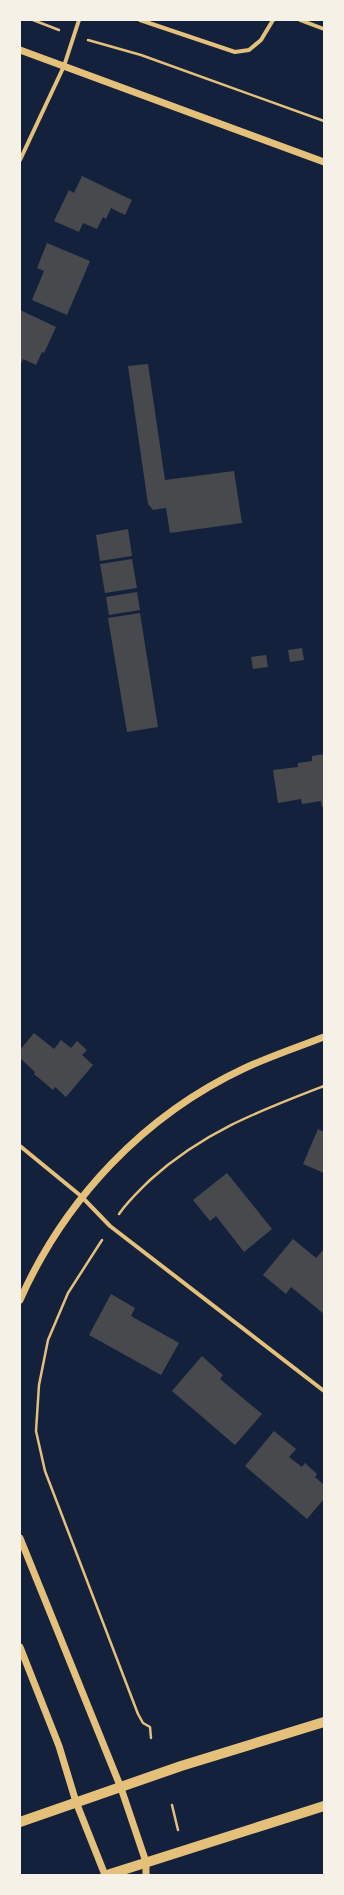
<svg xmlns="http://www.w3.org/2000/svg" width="344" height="1895" font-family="Quicksand,sans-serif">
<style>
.building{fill:#48494c}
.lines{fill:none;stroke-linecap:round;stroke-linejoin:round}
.path{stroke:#e5c07b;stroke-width:2.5}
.minor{stroke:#e5c07b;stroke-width:4}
.tertiary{stroke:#e5c07b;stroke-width:7}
.primary{stroke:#e5c07b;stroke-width:10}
</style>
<rect width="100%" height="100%" fill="#14213d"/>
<!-- building -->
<g class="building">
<polygon points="82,176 132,200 125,215 111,208 106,219 103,217 97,229 83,223 79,232 54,221 69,190 74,193"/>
<polygon points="47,243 90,261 67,315 32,300 44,271 37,268"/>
<polygon points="20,310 56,327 44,353 42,352 36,365 23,359 20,365"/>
<polygon points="148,364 165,480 234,471 242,523 170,533 166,508 153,510 148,504 128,366"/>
<polygon points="128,529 132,556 100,561 96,535"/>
<polygon points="132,559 137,588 105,593 100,564"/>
<polygon points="137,592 140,610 109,615 106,597"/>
<polygon points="140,613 158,727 127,732 108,618"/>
<polygon points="302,648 304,660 290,662 288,650"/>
<polygon points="266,655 268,667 253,669 251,657"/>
<polygon points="324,754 324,807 322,807 321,801 302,804 301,799 278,803 273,770 298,767 298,763 312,761 312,756"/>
<polygon points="34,1033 54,1049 61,1040 71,1048 77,1041 87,1050 82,1055 93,1065 66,1097 55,1087 53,1090 34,1074 35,1072 20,1058 20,1050"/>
<polygon points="318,1129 324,1132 324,1173 303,1164"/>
<polygon points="227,1173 272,1229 244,1252 216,1216 210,1221 193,1200"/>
<polygon points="293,1239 316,1258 324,1249 324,1314 291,1287 286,1294 263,1275"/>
<polygon points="111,1294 135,1308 131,1316 179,1343 161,1375 89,1335"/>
<polygon points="202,1356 223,1375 220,1379 262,1414 235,1445 172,1391"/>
<polygon points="274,1431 296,1449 289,1457 302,1467 305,1463 317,1474 315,1477 324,1485 324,1499 307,1519 245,1466"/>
</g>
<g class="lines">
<!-- path -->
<g class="path">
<polyline points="33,20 59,30"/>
<polyline points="88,40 141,55 324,121"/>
<path d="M119,1214C128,1201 139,1191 150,1180C203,1132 259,1111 324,1086"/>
<polyline points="102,1240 68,1293 48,1340 39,1385 36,1431 45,1471 138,1714 143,1723 150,1727 151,1738"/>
<polyline points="172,1805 178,1830"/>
</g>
<!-- minor -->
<g class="minor">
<polyline points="140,20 235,52 249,50 261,40 273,20"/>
<polyline points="300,20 324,29"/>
<polyline points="20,160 64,66 79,20"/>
<polyline points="20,1146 81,1196 110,1226 324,1391"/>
</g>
<!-- tertiary -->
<g class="tertiary">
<polyline points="20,50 324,162"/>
<path d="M20,1300C65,1199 144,1115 245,1068C271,1056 298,1047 324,1037"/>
<polyline points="20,1538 121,1788 146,1862 146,1875"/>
<polyline points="20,1647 59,1746 76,1802 105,1875"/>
</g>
<!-- primary -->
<g class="primary">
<polyline points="20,1822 181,1766 324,1722"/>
<polyline points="107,1875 324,1806"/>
</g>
</g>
<!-- border -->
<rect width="344" height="1895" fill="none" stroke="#f6f1e7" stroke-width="42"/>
</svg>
